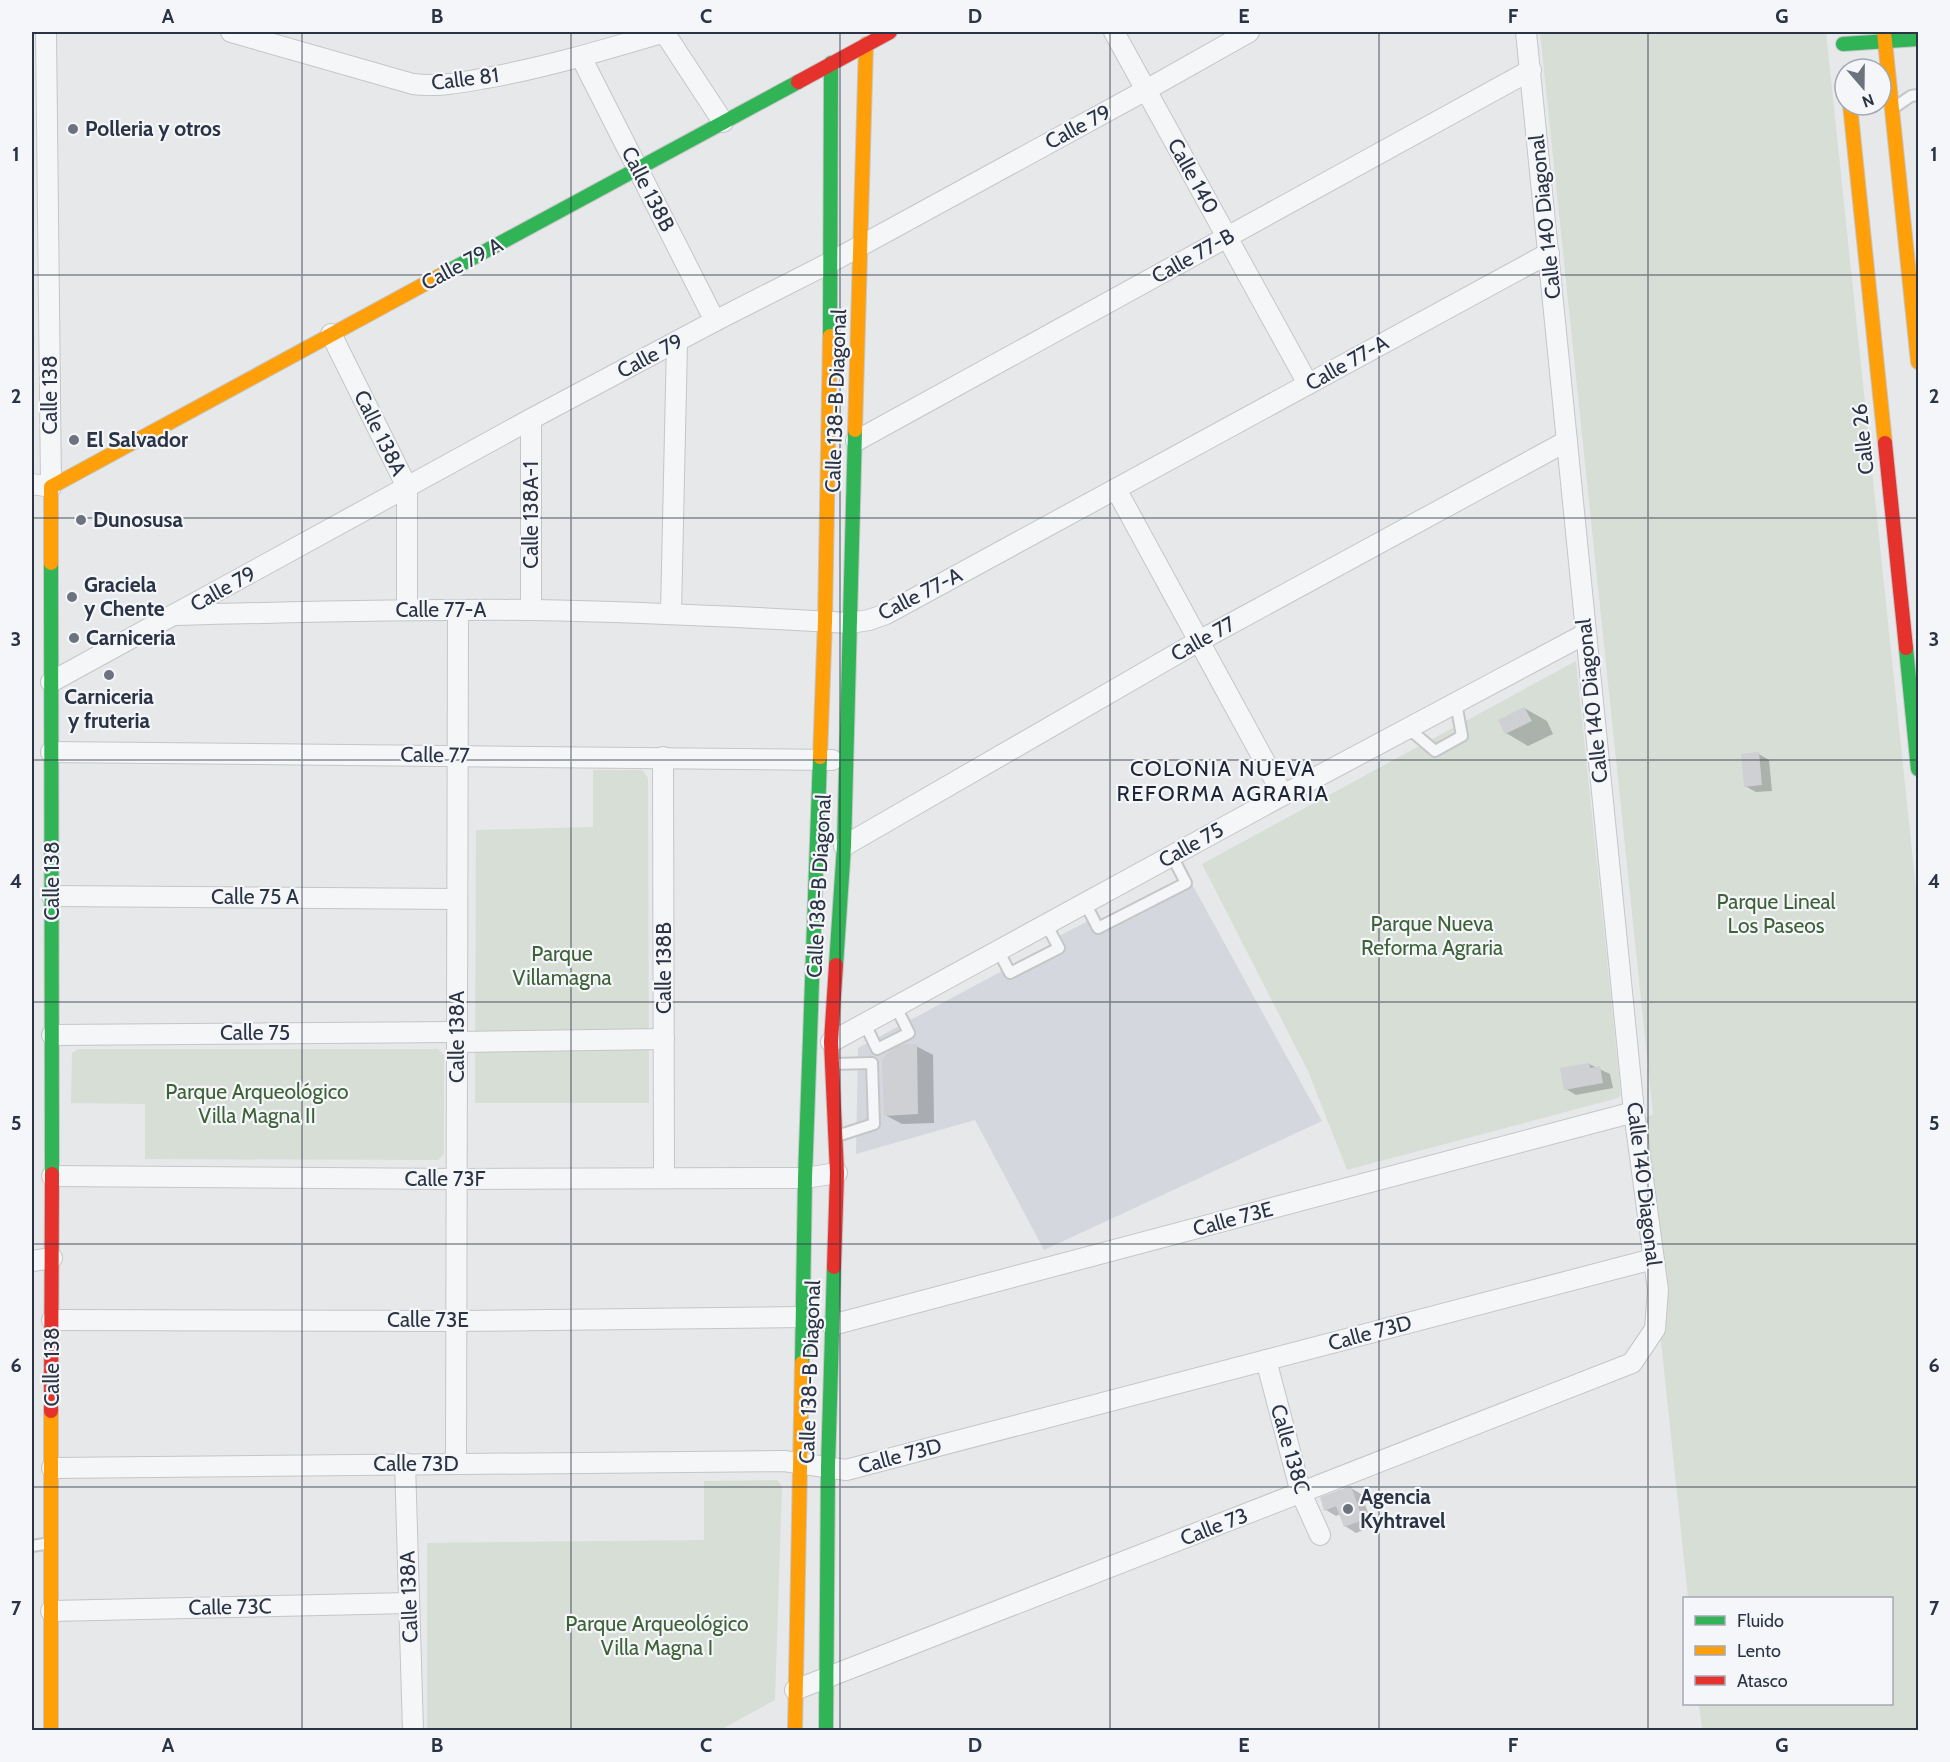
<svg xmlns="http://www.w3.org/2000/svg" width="1950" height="1762" font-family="Cabin,sans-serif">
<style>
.built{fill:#d4d7dd}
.green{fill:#d6ded6}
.shadow{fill:#0003}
.building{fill:#ced0d3}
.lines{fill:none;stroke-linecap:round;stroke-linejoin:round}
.lane-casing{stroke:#c4c6c8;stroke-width:14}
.street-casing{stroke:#c4c6c8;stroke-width:22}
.fast-casing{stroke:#c4c6c8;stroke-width:16}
.slow-casing{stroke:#c4c6c8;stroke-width:16}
.jam-casing{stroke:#c4c6c8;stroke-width:16}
.lane{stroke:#f5f6f7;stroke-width:10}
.street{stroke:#f5f6f7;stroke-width:20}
.fast{stroke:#30b455;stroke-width:14}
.slow{stroke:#ff9f0a;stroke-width:14}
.jam{stroke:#e5322d;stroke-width:14}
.grid{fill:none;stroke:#2b3445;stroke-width:1.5;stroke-opacity:0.55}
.poi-dot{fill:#6c737f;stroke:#f4f6f9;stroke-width:2}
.labels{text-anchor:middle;stroke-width:4.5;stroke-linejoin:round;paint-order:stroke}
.street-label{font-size:21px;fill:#2b3445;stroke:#f4f6f9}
.poi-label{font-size:21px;font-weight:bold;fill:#2b3445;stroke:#f4f6f9;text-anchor:start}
.park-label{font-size:21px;fill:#3f6138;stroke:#f4f6f9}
.neighbourhood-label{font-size:22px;letter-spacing:1.5px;fill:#1d2536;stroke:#f4f6f9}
.neatline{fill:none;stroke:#2b3445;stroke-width:2}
.grid-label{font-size:20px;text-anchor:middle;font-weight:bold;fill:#2b3445}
</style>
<rect width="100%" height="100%" fill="#e6e8ea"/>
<!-- built -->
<polygon class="built" points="1192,884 1322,1121 1044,1250 975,1120 856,1154 858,1048 1004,970 1063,949 1057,937 1090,920 1097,932"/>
<!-- green -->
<g class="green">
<polygon points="1540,32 1826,32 1918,908 1918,1730 1702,1730 1699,1704 1892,1704 1892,1598 1688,1598 1638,1122 1653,1114"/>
<polygon points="1576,661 1621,1095 1618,1098 1347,1170 1308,1071 1202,864"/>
<polygon points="593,770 642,770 648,778 649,1103 475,1103 476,830 593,827"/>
<polygon points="78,1049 438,1049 444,1055 444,1154 438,1160 145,1159 145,1104 71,1103 72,1053"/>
<polygon points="777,1480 782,1486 775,1700 720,1730 427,1730 427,1543 704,1540 704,1481"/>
</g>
<!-- shadow -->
<g class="shadow">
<polygon points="1524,708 1547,721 1553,734 1528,746 1506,733"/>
<polygon points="1759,754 1769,760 1772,791 1756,792 1745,786"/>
<polygon points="916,1046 933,1055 934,1123 902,1124 885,1115"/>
<polygon points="1589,1064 1610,1074 1613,1088 1576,1095 1566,1089"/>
<polygon points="1351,1488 1361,1494 1373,1526 1356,1533 1345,1526 1341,1514 1336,1516 1326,1510"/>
</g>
<!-- building -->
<g class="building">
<polygon points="1524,707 1532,721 1505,734 1498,720"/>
<polygon points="1759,752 1762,785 1744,787 1741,754"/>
<polygon points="917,1044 918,1114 884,1116 882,1059 896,1045"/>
<polygon points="1589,1063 1590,1068 1600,1066 1603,1083 1564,1090 1560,1068"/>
<polygon points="1351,1486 1363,1520 1344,1527 1336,1506 1324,1511 1320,1497"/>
</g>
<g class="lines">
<defs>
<g id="lane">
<polyline points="1895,107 1911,96 1918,95"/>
<polyline points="1408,728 1435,751 1462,736 1456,703"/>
<polyline points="1085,903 1098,928 1186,883 1172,856"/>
<polyline points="998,950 1010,973 1059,948 1046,924"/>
<polyline points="865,1024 877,1049 909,1033 896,1007"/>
<polyline points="832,1064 872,1063 874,1124 837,1136"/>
<polyline points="32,1546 51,1543"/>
</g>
<g id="street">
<path d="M231,32L413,84C436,87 458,83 481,79C544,68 604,50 665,32"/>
<polyline points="664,32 723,122"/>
<polyline points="1114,32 1308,384"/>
<polyline points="581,57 715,321"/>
<polyline points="331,334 407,487 407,610"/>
<polyline points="531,419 531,610"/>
<polyline points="856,441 1531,70"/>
<polyline points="32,484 51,487 46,32"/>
<polyline points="1116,489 1283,795"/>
<polyline points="671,613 677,342"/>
<path d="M175,615C295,612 414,609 533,610C639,612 745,617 850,623L869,620L886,614L1549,253"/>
<polyline points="51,682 531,419 715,321 831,262 1146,90 1249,32"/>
<polyline points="51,752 832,760"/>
<polyline points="663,757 664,1178"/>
<polyline points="844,846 1199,641 1567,441"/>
<polyline points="52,896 457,899"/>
<polyline points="52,1035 457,1032"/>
<polyline points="457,1042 664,1039"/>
<polyline points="831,1042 1283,795 1585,634"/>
<polyline points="52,1176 457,1179 805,1178 837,1173"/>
<polyline points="32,1261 52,1258"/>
<polyline points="52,1320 456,1321 804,1317"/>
<polyline points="832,1325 1634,1112"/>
<polyline points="1266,1360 1301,1493 1320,1535"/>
<polyline points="405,1463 413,1730"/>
<polyline points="456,1464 458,611"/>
<polyline points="52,1468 784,1461 846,1470 1653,1259"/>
<polyline points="51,1611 409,1603"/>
<polyline points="795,1690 1632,1363 1655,1329 1658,1290 1634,1112 1526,32"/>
</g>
<g id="fast">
<polyline points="1843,44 1918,39"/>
<polyline points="443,274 798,82"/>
<polyline points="830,336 831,63"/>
<polyline points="51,563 52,1174"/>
<polyline points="1906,648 1918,769"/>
<polyline points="836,965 844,846 855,430"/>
<polyline points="802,1363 805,1178 820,757"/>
<polyline points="826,1730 828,1467 834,1267"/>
</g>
<g id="slow">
<polyline points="1884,32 1918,362"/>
<polyline points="1850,105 1885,443"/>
<polyline points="855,430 866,44"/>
<polyline points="51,563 51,487 443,274"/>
<polyline points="820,757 825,621 830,336"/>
<polyline points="51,1730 51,1411"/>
<polyline points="795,1730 802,1363"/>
</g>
<g id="jam">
<polyline points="798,82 890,32"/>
<polyline points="1885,443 1906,648"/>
<polyline points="834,1267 837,1173 831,1042 836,965"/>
<polyline points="51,1411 52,1174"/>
</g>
</defs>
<!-- lane casing -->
<use href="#lane" class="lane-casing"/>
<!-- street casing -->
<use href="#street" class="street-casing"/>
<!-- fast casing -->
<use href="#fast" class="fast-casing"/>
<!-- slow casing -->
<use href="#slow" class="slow-casing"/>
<!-- jam casing -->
<use href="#jam" class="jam-casing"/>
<!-- lane -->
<use href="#lane" class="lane"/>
<!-- street -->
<use href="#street" class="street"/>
<!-- fast -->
<use href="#fast" class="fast"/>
<!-- slow -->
<use href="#slow" class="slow"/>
<!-- jam -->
<use href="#jam" class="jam"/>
</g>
<!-- grid -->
<path class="grid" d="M302,32V1730M571,32V1730M840,32V1730M1110,32V1730M1379,32V1730M1648,32V1730M32,275H1918M32,518H1918M32,760H1918M32,1002H1918M32,1244H1918M32,1487H1918"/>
<!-- markers -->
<g class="poi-dot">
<circle cx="73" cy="129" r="6"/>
<circle cx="74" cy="440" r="6"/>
<circle cx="81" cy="520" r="6"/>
<circle cx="72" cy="597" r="6"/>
<circle cx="74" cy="638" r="6"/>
<circle cx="109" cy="675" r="6"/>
<circle cx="1348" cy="1509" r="6"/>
</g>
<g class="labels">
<!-- street labels -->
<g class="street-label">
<text transform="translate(465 79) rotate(-7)" y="7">Calle 81</text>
<text transform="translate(1078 127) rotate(-28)" y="7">Calle 79</text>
<text transform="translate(1193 176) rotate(61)" y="7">Calle 140</text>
<text transform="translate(648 189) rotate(63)" y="7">Calle 138B</text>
<text transform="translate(1545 217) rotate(-96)" y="7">Calle 140 Diagonal</text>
<text transform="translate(1193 256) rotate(-29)" y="7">Calle 77-B</text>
<text transform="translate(462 264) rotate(-28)" y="7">Calle 79 A</text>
<text transform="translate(650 356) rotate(-28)" y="7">Calle 79</text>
<text transform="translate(1347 363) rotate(-29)" y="7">Calle 77-A</text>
<text transform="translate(50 395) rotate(-90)" y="7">Calle 138</text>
<text transform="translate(836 401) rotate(-88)" y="7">Calle 138-B Diagonal</text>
<text transform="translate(380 433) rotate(64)" y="7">Calle 138A</text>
<text transform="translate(1863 439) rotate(-96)" y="7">Calle 26</text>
<text transform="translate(531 515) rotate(-90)" y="7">Calle 138A-1</text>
<text transform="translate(223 589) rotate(-29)" y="7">Calle 79</text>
<text transform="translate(920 594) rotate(-27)" y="7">Calle 77-A</text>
<text x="441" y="617">Calle 77-A</text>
<text transform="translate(1203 639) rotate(-29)" y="7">Calle 77</text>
<text transform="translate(1592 701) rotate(-96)" y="7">Calle 140 Diagonal</text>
<text transform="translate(435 755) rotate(1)" y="7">Calle 77</text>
<text transform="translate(1191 845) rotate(-29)" y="7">Calle 75</text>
<text transform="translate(52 881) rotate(-90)" y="7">Calle 138</text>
<text transform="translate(819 886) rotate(-87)" y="7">Calle 138-B Diagonal</text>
<text x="255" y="904">Calle 75 A</text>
<text transform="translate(664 968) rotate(-90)" y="7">Calle 138B</text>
<text x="255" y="1040">Calle 75</text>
<text transform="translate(457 1037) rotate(-90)" y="7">Calle 138A</text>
<text x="445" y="1186">Calle 73F</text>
<text transform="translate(1644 1184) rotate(83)" y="7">Calle 140 Diagonal</text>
<text transform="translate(1233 1219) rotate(-15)" y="7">Calle 73E</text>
<text x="428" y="1327">Calle 73E</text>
<text transform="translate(1370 1333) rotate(-15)" y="7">Calle 73D</text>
<text transform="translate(52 1367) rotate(-90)" y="7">Calle 138</text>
<text transform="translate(810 1372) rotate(-88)" y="7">Calle 138-B Diagonal</text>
<text transform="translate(1290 1449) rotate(74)" y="7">Calle 138C</text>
<text transform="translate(900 1456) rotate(-15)" y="7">Calle 73D</text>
<text x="416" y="1471">Calle 73D</text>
<text transform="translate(1214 1527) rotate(-21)" y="7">Calle 73</text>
<text transform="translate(409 1597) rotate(-92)" y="7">Calle 138A</text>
<text transform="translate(230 1607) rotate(-1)" y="7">Calle 73C</text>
</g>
<!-- poi labels -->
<g class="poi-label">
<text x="85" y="136">Polleria y otros</text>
<text x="86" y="447">El Salvador</text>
<text x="93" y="527">Dunosusa</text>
<text x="84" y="592">Graciela<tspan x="84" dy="24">y Chente</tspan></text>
<text x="86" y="645">Carniceria</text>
<text x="109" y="704" text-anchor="middle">Carniceria<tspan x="109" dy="24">y fruteria</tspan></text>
<text x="1360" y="1504">Agencia<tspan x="1360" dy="24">Kyhtravel</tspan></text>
</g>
<!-- park labels -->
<g class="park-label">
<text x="1776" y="909">Parque Lineal<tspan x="1776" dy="24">Los Paseos</tspan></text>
<text x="1432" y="931">Parque Nueva<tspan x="1432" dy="24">Reforma Agraria</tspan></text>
<text x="562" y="961">Parque<tspan x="562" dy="24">Villamagna</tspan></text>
<text x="257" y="1099">Parque Arqueológico<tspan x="257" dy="24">Villa Magna II</tspan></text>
<text x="657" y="1631">Parque Arqueológico<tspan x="657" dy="24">Villa Magna I</tspan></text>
</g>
<!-- neighbourhood labels -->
<g class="neighbourhood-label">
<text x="1223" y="776">COLONIA NUEVA<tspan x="1223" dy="25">REFORMA AGRARIA</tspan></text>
</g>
</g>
<!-- border -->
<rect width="1950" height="1762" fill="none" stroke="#f4f6f9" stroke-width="66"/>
<!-- legend -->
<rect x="1683" y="1597" width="210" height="108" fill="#f4f6f9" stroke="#a4a8b1" stroke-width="1.5"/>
<rect x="1695" y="1616" width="30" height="9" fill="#30b455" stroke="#a4a8b1" stroke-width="1.5"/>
<text x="1737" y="1627" font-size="18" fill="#2b3445">Fluido</text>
<rect x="1695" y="1646" width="30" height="9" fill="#ff9f0a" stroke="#a4a8b1" stroke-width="1.5"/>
<text x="1737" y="1657" font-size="18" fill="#2b3445">Lento</text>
<rect x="1695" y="1676" width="30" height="9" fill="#e5322d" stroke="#a4a8b1" stroke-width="1.5"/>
<text x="1737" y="1687" font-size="18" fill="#2b3445">Atasco</text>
<!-- north arrow -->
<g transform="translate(1863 87) rotate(160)"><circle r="28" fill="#f4f6f9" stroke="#a4a8b1" stroke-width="1.5"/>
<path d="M0-4.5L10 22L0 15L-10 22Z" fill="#6c737f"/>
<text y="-9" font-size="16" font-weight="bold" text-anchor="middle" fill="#2b3445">N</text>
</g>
<rect x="33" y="33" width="1884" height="1696" class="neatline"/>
<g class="grid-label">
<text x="168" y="23">A</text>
<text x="437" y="23">B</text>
<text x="706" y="23">C</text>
<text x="975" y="23">D</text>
<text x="1244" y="23">E</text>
<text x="1513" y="23">F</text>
<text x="1782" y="23">G</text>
<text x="16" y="161">1</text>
<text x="1934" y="161">1</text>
<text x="16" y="403">2</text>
<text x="1934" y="403">2</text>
<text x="16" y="646">3</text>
<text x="1934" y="646">3</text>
<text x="16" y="888">4</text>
<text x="1934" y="888">4</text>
<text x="16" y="1130">5</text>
<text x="1934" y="1130">5</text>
<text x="16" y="1372">6</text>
<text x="1934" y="1372">6</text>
<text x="16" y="1615">7</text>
<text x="1934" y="1615">7</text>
<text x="168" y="1752">A</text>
<text x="437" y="1752">B</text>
<text x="706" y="1752">C</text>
<text x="975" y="1752">D</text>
<text x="1244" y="1752">E</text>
<text x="1513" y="1752">F</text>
<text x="1782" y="1752">G</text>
</g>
</svg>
